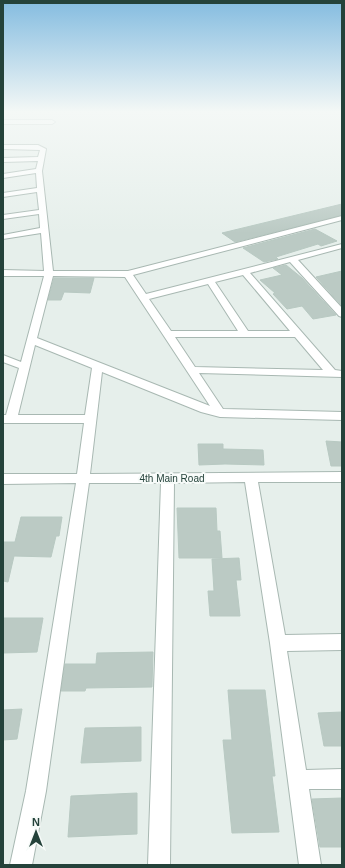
<svg xmlns="http://www.w3.org/2000/svg" width="345" height="868" font-family="Helvetica,sans-serif">
<style>
.building{fill:#bbcac4;stroke:#b8c9c2}
.lines{fill:none;stroke-linecap:round;stroke-linejoin:round}
.street-casing{stroke:#a8b8b2;stroke-width:2}
.street{fill:#fff;fill-rule:evenodd}
.labels{text-anchor:middle;stroke-width:4;stroke-linejoin:round;paint-order:stroke}
.street-label{font-size:10px;fill:#24423a;stroke:#f7fbf9}
</style>
<rect width="100%" height="100%" fill="#e6efeb"/>
<!-- building -->
<g class="building">
<polygon points="342,204 342,215 235,242 222,233"/>
<polygon points="315,229 337,241 321,246 318,244 276,257 278,259 264,262 243,248"/>
<polygon points="286,265 302,278 336,315 313,319 302,306 287,309 273,294 275,293 260,280 282,275 273,268"/>
<polygon points="342,271 342,306 316,277"/>
<polygon points="54,278 94,278 90,293 64,292 61,300 48,300"/>
<polygon points="326,441 342,442 342,466 331,466"/>
<polygon points="198,444 223,444 223,449 263,450 264,465 225,464 199,465"/>
<polygon points="177,508 216,508 217,531 220,531 222,558 179,558"/>
<polygon points="21,517 62,517 59,536 56,536 51,557 14,556 8,582 3,581 3,542 15,542"/>
<polygon points="239,558 241,580 236,580 240,616 210,616 208,591 214,591 212,559"/>
<polygon points="3,618 43,618 37,652 3,653"/>
<polygon points="153,652 152,687 86,688 85,691 61,691 65,664 96,664 97,653"/>
<polygon points="228,690 265,690 275,776 272,776 279,832 232,833 223,740 232,740"/>
<polygon points="22,709 17,739 3,740 3,710"/>
<polygon points="342,712 342,746 324,746 318,713"/>
<polygon points="141,727 141,761 81,763 85,728"/>
<polygon points="137,793 137,834 68,837 71,796"/>
<polygon points="342,798 342,847 320,847 312,799"/>
</g>
<g class="lines">
<defs>
<g id="street">
<polygon points="3,120 52,120 55,122 52,124 3,124"/>
<path d="M3,145H38L46,149L42,171L53,271H128L342,216V220L133,275L146,294L342,244V248L298,260L342,308V317L339,316L290,262L250,273L335,370L342,371V377L199,373L223,409L342,412V420L220,417L201,412L102,372L90,474L342,472V482H258L285,635L342,634V650L287,651L306,770L342,769V789H309L321,865H299L270,643L245,482L174,483L170,865H148L161,483H89L46,791L32,865H10L26,791L76,483L3,484V474H77L84,423H3V415H6L19,368L3,362V355L21,362L44,276H3V270L44,271L41,233L3,239V235L40,228L39,214L3,219V215L39,210L37,192L3,197V193L37,188L36,173L3,178V174L36,169L38,161L3,162V158L38,157L40,150L3,149ZM243,275L290,331H248L215,282ZM53,276L125,277L210,406L37,338ZM208,284L238,331H171L149,299ZM175,337H295L323,370L195,367ZM35,345L92,368L85,415H18Z"/>
</g>
</defs>
<!-- street casing -->
<use href="#street" class="street-casing"/>
<!-- street -->
<use href="#street" class="street"/>
</g>
<!-- sky -->
<linearGradient id="sky" x2="0" y2="1"><stop stop-color="#84bce0"/><stop offset="0.48" stop-color="#f4f8f6"/><stop offset="1" stop-color="#f4f8f6" stop-opacity="0"/></linearGradient>
<rect width="345" height="233" fill="url(#sky)"/>
<g class="labels">
<!-- street labels -->
<g class="street-label">
<text x="172" y="482">4th Main Road</text>
</g>
</g>
<!-- border -->
<rect width="345" height="868" fill="none" stroke="#24423a" stroke-width="8"/>
<!-- north arrow -->
<g transform="translate(36 832)" stroke="#f7fbf9" stroke-width="3" paint-order="stroke">
<path d="M0-3L7 15L0 10L-7 15Z" fill="#24423a"/>
<text y="-6" font-size="11" font-weight="bold" text-anchor="middle" fill="#24423a">N</text>
</g>
</svg>
